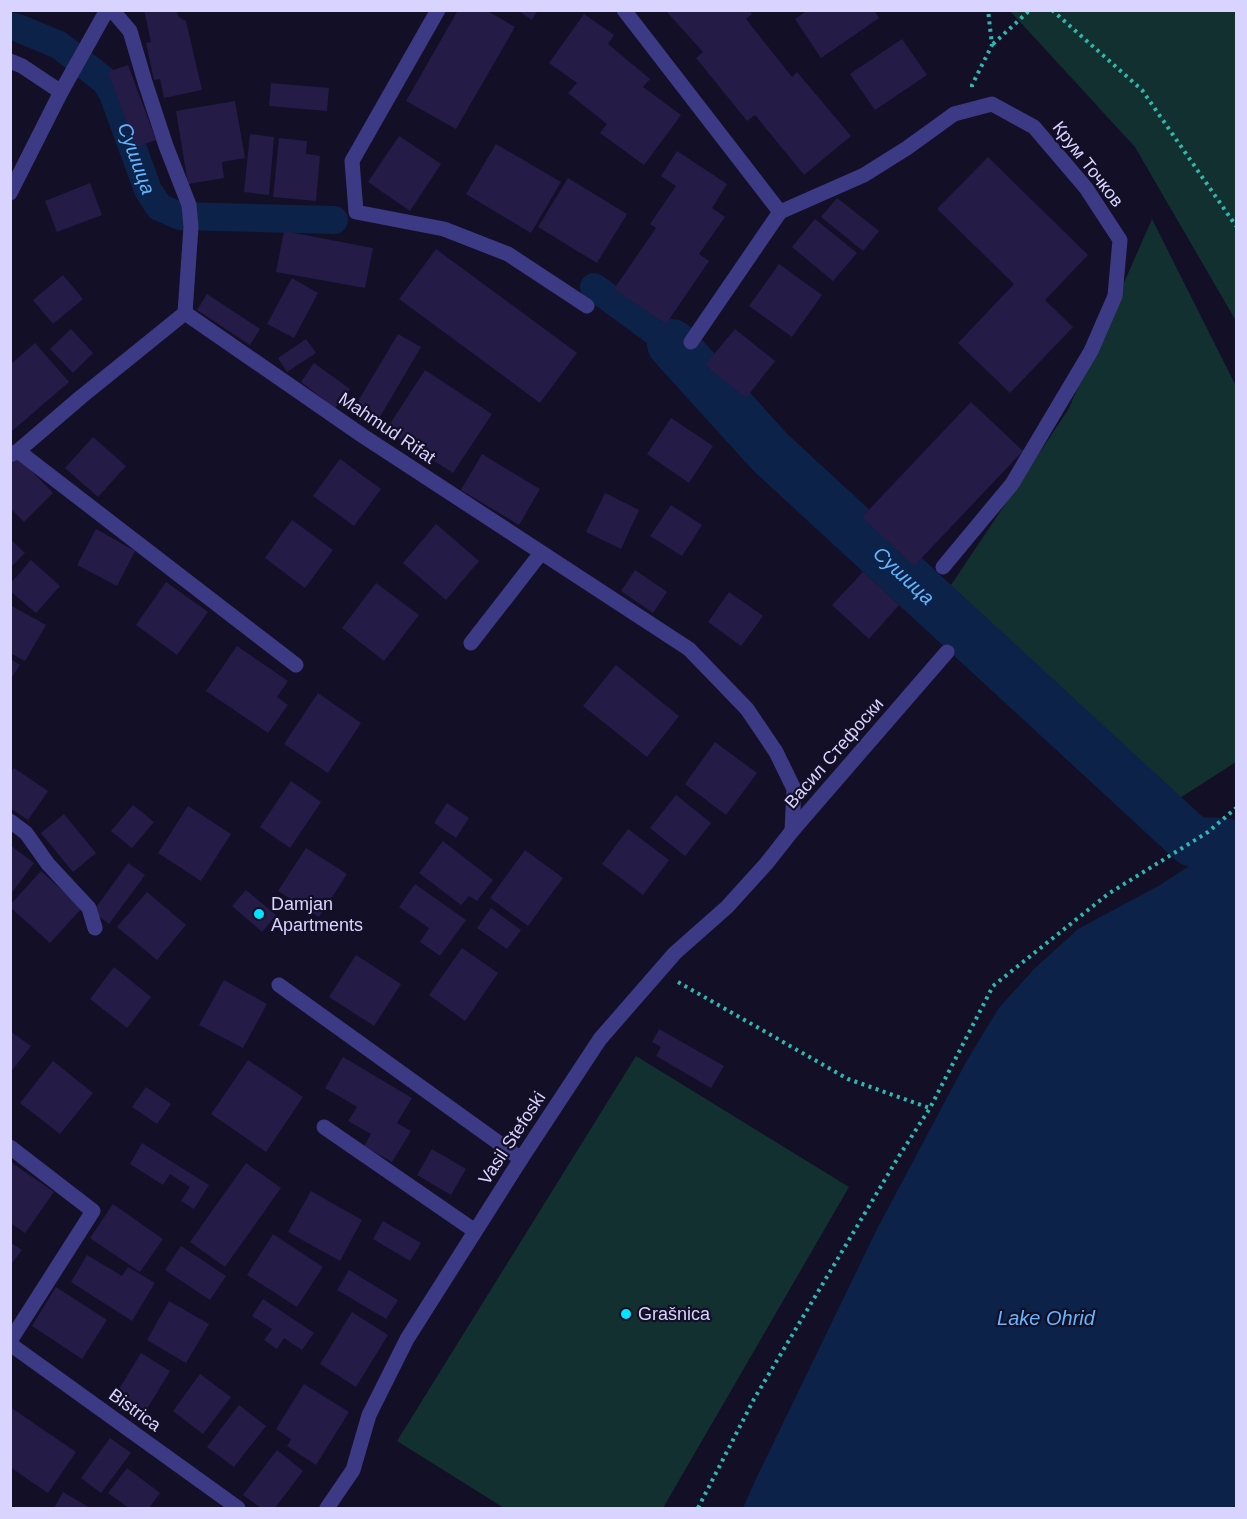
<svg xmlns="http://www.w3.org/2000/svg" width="1247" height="1519" font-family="Arial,sans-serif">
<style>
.green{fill:#12302f}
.water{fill:#0c2248}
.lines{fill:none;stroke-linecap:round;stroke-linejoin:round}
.canal{stroke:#0c2248;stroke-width:28}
.river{stroke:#0c2248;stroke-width:50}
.building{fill:#241b47}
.path{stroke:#2fb8b0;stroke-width:4;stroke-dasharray:3 4.5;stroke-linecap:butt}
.minor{stroke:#3d3a85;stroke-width:15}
.poi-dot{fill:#00e5ff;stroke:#130f26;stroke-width:2}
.labels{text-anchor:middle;stroke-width:4.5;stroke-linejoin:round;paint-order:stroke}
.street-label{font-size:18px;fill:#d9d4ff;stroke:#130f26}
.poi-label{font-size:18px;fill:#d9d4ff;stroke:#130f26;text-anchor:start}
.water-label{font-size:20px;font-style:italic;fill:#62b6ff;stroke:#130f26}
</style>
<rect width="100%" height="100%" fill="#130f26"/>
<!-- green -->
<g class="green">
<polygon points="1010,11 1236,11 1236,321 1135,147"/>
<polygon points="1152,219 1236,386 1236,762 1169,805 949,588 1068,410"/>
<polygon points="636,1056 849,1187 663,1508 504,1508 397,1441"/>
</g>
<!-- water -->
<polygon class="water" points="1236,834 1236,1508 743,1508 754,1483 877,1229 966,1062 998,1009 1034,969 1078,929 1160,885 1225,843"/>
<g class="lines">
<!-- canal -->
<g class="canal">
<path id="s1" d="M10,26L18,28L59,45L105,81L113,94L148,190L159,207L180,216L334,220"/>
<polyline points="594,287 672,344"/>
</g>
<!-- river -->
<path class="river" id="s2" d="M672,344L771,453L1193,842L1225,843"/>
</g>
<!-- building -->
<g class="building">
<polygon points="144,10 176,10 179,17 186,21 202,90 164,98 160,79 154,80 146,43 151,42"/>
<polygon points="458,10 486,10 515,27 456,129 406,101"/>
<polygon points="517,10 538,10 532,20"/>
<polygon points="665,10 749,10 752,14 746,19 792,77 797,72 851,136 804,175 755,115 747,121 696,58 703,52"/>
<polygon points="808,10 874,10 879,18 821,58 795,19"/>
<polygon points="584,14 614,35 608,44 650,79 643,87 681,115 644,165 600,133 607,124 568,93 577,83 549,63"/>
<polygon points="902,39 927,75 875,110 850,74"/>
<polygon points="128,65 156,140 136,147 108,72"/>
<polygon points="271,83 329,88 327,111 269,106"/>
<polygon points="235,101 245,158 222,162 224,178 188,184 176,111"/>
<polygon points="250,134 274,137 269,195 244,192"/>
<polygon points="399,136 441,164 410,211 368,182"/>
<polygon points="279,138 307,141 306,154 320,156 316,201 273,197"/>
<polygon points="496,144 561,182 531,233 466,194"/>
<polygon points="677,151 727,184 712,208 725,217 699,254 709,261 666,324 614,289 656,228 650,224 676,186 661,176"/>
<polygon points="988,157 1088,255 1045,300 1073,327 1010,393 958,343 1014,284 937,209"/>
<polygon points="568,178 627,214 597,263 538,227"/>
<polygon points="90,183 102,215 57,232 45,201"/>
<polygon points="837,198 879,231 863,251 821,217"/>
<polygon points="815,219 857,253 833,281 792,247"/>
<polygon points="284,231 373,248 365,288 276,272"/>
<polygon points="436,249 577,353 540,403 399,299"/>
<polygon points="779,264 822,295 792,337 749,306"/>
<polygon points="63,275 83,299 53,324 33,300"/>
<polygon points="292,278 318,293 294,338 267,324"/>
<polygon points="207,294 260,329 250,345 197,310"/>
<polygon points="71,329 93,353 73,373 50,349"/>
<polygon points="735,329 775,361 746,398 705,365"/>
<polygon points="398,334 421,347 377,422 354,408"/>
<polygon points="306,339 316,353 287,372 278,358"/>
<polygon points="35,343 69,382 12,431 10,429 10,365"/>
<polygon points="314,363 350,389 335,408 301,382"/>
<polygon points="425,370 492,414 453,473 386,430"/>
<polygon points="971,402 1023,451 914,566 862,517"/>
<polygon points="671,418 713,446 689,483 647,454"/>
<polygon points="93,437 126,466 98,497 65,468"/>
<polygon points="482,454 540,489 519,525 461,490"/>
<polygon points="18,457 53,493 24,522 10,508 10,465"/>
<polygon points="340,459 381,489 354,526 313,496"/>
<polygon points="605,493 639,510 621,549 586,532"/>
<polygon points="671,505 702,525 682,556 650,536"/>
<polygon points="292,520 333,550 305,588 265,558"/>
<polygon points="436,524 479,561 446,600 403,563"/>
<polygon points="96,529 135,551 117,586 77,565"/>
<polygon points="10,539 25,553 10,568"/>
<polygon points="31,560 60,586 36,613 10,591 10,584"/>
<polygon points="635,570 667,592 653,613 621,591"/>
<polygon points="863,572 899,605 869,639 832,605"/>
<polygon points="166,582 208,612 177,655 136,625"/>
<polygon points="376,583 419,615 384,661 342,628"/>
<polygon points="729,592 763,616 741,646 708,622"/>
<polygon points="10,605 46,625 25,661 10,653"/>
<polygon points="237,646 288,681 277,697 288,705 268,733 206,691"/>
<polygon points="10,659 20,665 10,680"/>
<polygon points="616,665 679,716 647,757 583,706"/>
<polygon points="318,693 361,723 328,773 284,744"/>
<polygon points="715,742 757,773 726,815 685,784"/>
<polygon points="14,768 48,791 28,820 10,808 10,774"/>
<polygon points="291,781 321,802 290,848 260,827"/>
<polygon points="676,795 711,823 685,856 650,828"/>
<polygon points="447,803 469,818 456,838 434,823"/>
<polygon points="133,805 154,822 132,848 111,831"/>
<polygon points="188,806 231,834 201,881 158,853"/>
<polygon points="64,814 96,853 73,872 41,833"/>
<polygon points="628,829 669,860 643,895 602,864"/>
<polygon points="443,841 493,880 477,901 469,896 461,905 419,873"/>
<polygon points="10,845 34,863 10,895"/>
<polygon points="306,848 347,874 319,917 278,891"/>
<polygon points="525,850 563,878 528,926 490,898"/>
<polygon points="128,863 145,875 109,924 93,912"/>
<polygon points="41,871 82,908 50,943 10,907 10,905"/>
<polygon points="415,884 466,920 440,956 420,942 429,928 399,907"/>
<polygon points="246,890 276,915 262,932 232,906"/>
<polygon points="147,892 186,925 157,960 117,927"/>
<polygon points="491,908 521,930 507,949 477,928"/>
<polygon points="462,948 498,973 465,1021 429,995"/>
<polygon points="356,955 401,984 374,1026 329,997"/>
<polygon points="114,967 151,997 127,1028 90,999"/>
<polygon points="224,980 267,1004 243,1048 199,1025"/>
<polygon points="659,1029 724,1066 711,1088 656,1056 661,1047 652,1042"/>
<polygon points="10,1031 31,1046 10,1073"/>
<polygon points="343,1057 412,1098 397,1123 411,1131 392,1162 364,1146 371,1134 348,1121 357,1107 325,1088"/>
<polygon points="248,1060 303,1097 266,1152 211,1114"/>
<polygon points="53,1061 93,1093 60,1134 20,1103"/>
<polygon points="146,1087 171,1104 157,1124 132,1107"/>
<polygon points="142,1143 209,1185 194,1209 181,1201 190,1187 170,1174 163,1185 130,1164"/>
<polygon points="432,1149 466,1169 451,1195 417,1175"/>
<polygon points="12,1163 54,1192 25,1233 10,1223"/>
<polygon points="246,1163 281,1188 225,1267 190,1242"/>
<polygon points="311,1191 362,1220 340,1261 288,1232"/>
<polygon points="113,1204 163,1239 140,1272 90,1238"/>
<polygon points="383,1221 421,1243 410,1261 373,1239"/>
<polygon points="273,1234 323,1267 297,1307 247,1275"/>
<polygon points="10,1242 22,1250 10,1266"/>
<polygon points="181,1246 226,1276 210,1300 165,1270"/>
<polygon points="87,1255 122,1276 128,1267 155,1283 132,1321 71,1282"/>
<polygon points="349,1270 398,1300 386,1319 337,1290"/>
<polygon points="56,1287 107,1320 82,1359 32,1326"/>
<polygon points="263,1299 314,1333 302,1350 284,1338 277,1349 264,1340 272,1329 252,1316"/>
<polygon points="169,1301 209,1324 186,1363 147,1340"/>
<polygon points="352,1312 388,1335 356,1387 320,1364"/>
<polygon points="141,1353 170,1371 145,1412 116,1394"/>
<polygon points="200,1374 231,1397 203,1434 173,1411"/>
<polygon points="304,1384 349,1412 316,1465 287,1446 291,1439 276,1429"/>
<polygon points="239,1405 266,1426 234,1467 207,1447"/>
<polygon points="10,1407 76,1452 48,1493 10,1467"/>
<polygon points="110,1438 131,1453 101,1493 81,1478"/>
<polygon points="277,1450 303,1471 275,1508 261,1508 243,1495"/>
<polygon points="127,1468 160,1493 149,1508 129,1508 108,1493"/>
<polygon points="63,1492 90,1508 54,1508"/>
</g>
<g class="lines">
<!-- path -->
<g class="path">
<polyline points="1052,10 1142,90 1236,226"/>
<polyline points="993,44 1030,10"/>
<polyline points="972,87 972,85 992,45 988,10"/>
<polyline points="678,982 848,1079 930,1108"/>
<polyline points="698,1508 754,1399 899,1156 930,1108 993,986 1108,894 1208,832 1236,808"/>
</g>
<!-- minor -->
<g class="minor">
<polyline points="112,10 130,31 145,82 166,146 189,205 191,227 185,313"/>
<polyline points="438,10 352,161 356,212 444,229 508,254 587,306"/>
<polyline points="624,10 780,212 691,342"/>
<polyline points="10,61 22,66 61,92"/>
<polyline points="10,193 61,92 107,10"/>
<polyline points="780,212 864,175 907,148 954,114 992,104 1034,127 1086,188 1120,240 1115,296 1091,351 1012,484 943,567"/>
<polyline points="18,451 296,665"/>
<polyline points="10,455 18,451 81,397 185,313 363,436 689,649 747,709 776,752 794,789 792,831"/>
<polyline points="471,643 541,553"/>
<polyline points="10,821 26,833 48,864 89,908 95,928"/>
<polyline points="279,985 521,1159"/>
<polyline points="324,1127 475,1231"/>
<polyline points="10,1147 93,1211 10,1341"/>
<polyline points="10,1344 238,1508"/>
<polyline points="327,1508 353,1470 369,1415 407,1339 521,1159 600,1039 675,953 727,907 766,864 792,831 947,652"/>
</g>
</g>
<!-- markers -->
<g class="poi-dot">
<circle cx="259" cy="914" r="6"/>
<circle cx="626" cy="1314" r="6"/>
</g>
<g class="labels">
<!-- street labels -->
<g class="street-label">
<text transform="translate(1088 164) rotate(52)" y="6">Крум Точков</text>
<text transform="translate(387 428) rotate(34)" y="6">Mahmud Rifat</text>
<text transform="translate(834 753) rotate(-49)" y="6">Васил Стефоски</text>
<text transform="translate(512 1138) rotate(-57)" y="6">Vasil Stefoski</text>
<text transform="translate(135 1410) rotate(36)" y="6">Bistrica</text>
</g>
<!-- poi labels -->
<g class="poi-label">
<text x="271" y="910">Damjan<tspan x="271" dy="21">Apartments</tspan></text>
<text x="638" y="1320">Grašnica</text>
</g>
<!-- water labels -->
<g class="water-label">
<text dy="7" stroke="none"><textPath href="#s1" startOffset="195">Сушица</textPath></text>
<text dy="7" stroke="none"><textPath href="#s2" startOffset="328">Сушица</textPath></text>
<text x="1046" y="1325">Lake Ohrid</text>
</g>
</g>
<!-- border -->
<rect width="1247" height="1519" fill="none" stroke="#d9d4ff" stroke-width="24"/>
</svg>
